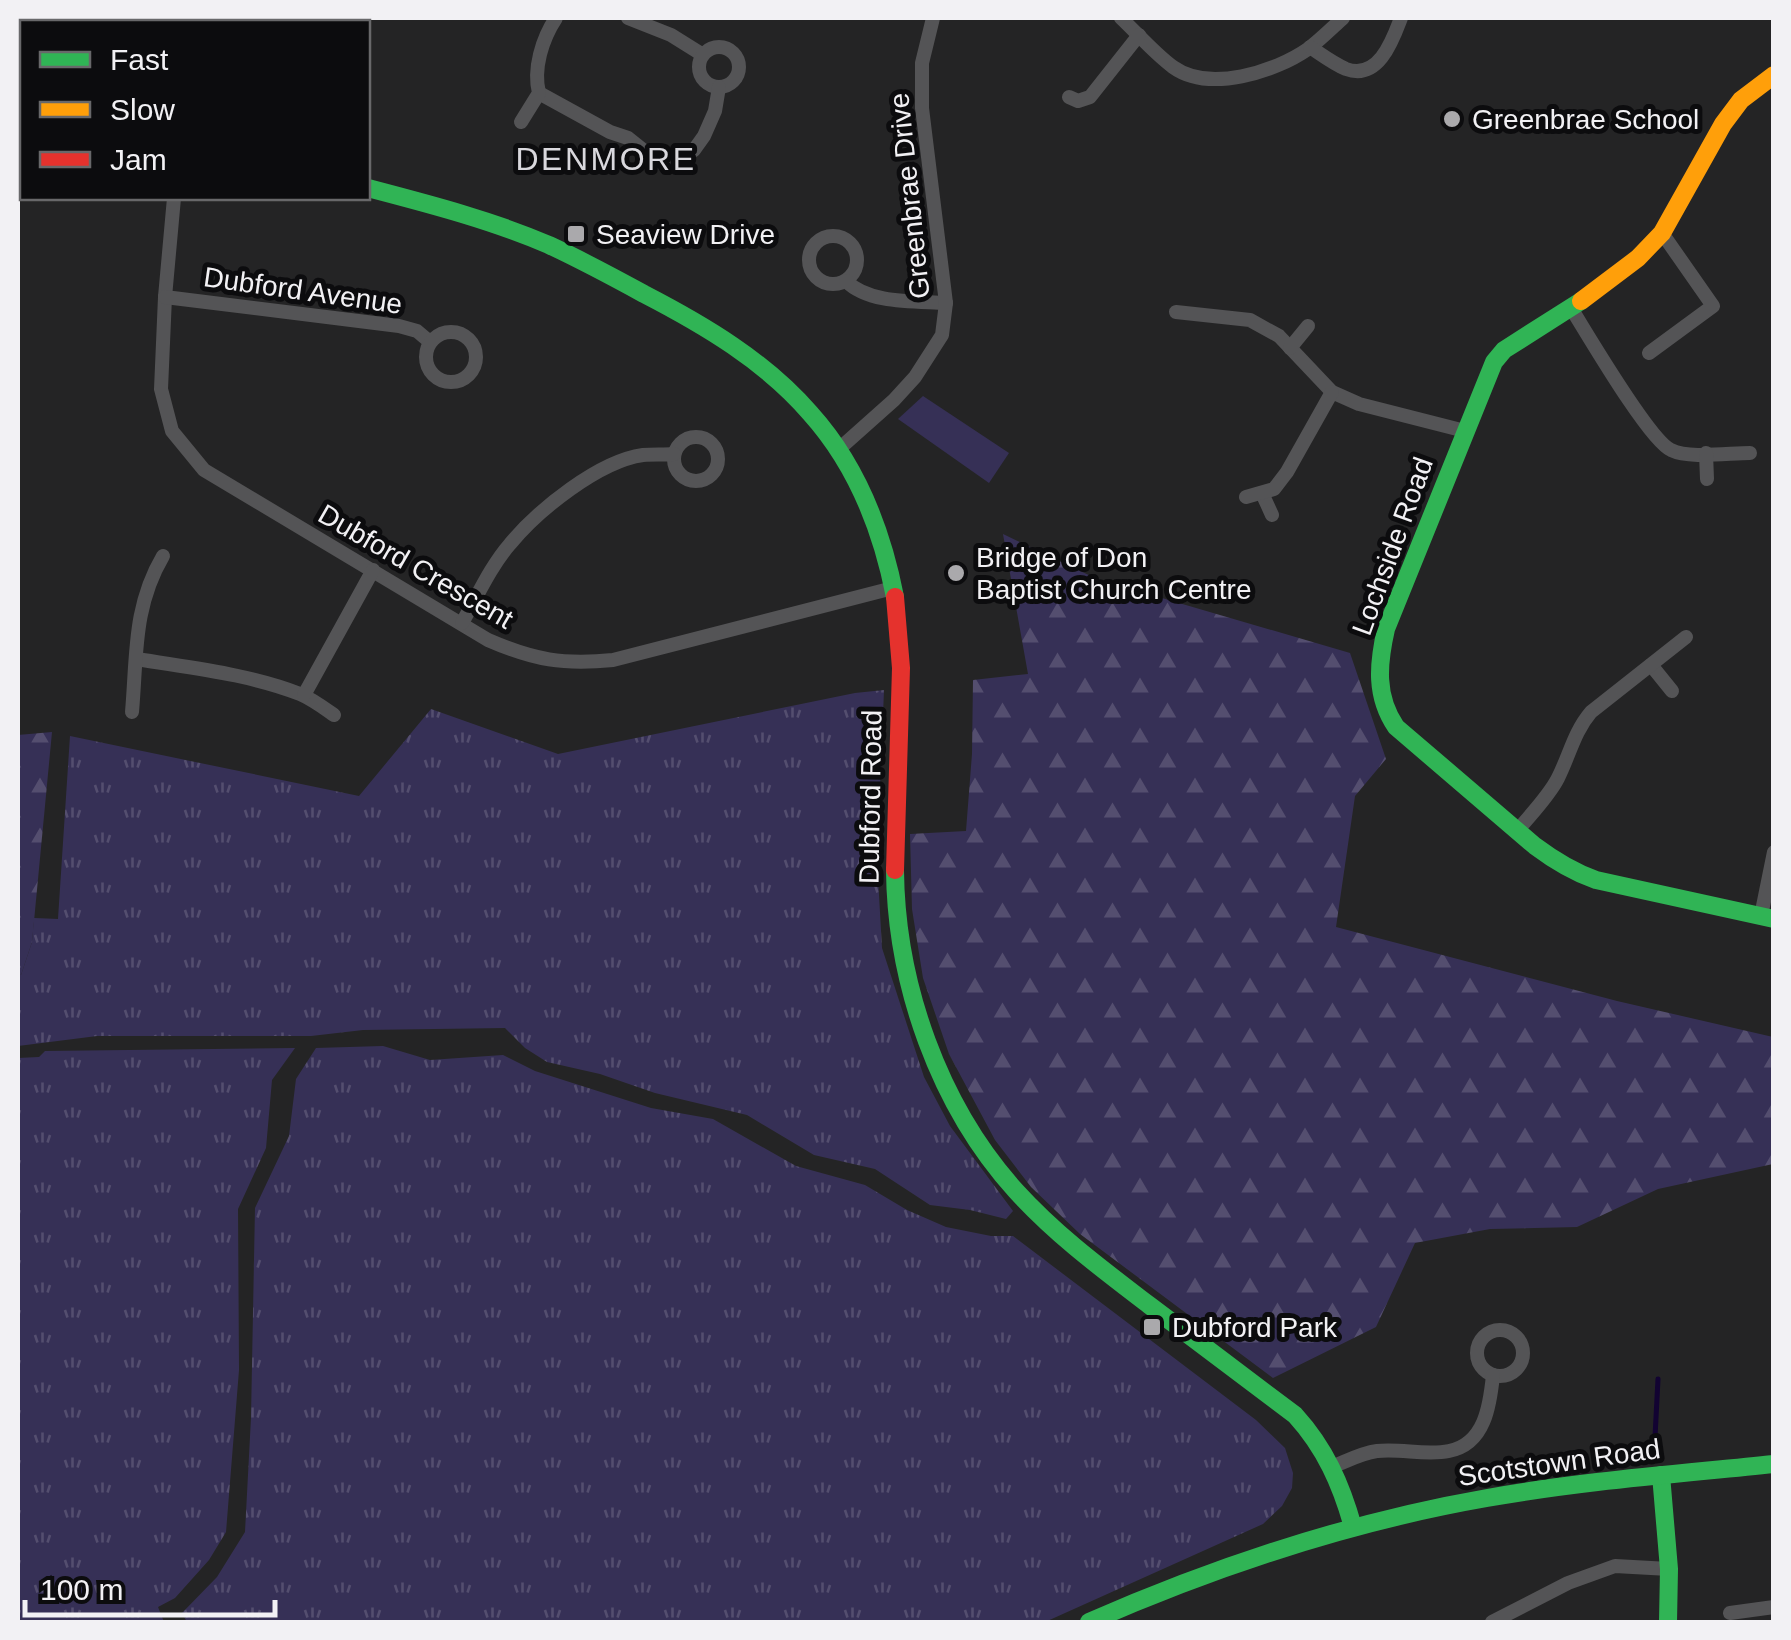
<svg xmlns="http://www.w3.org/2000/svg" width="1791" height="1640" font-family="Helvetica,sans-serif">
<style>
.grass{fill:url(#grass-tufts)}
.forest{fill:url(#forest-firs)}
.park{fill:#363056}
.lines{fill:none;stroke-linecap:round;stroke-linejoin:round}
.stream{stroke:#120332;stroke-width:5}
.street{stroke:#545456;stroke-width:14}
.fast{stroke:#30b455;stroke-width:18}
.slow{stroke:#ff9f0a;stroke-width:18}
.jam{stroke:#e5322d;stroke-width:18}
.poi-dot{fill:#aaa9ac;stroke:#0c0c0e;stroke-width:4}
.labels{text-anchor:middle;stroke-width:10;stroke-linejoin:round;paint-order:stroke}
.poi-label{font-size:28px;fill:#f2f1f4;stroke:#0c0c0e;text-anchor:start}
.street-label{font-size:28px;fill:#f2f1f4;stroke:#0c0c0e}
.quarter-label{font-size:32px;letter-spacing:2.5px;fill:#d9d8dd;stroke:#0c0c0e}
</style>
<defs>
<pattern id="grass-tufts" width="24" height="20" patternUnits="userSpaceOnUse" patternTransform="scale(2.5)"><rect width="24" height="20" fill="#363056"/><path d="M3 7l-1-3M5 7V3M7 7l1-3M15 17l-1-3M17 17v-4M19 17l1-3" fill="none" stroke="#544e6f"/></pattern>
<pattern id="forest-firs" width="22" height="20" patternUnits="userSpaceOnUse" patternTransform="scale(2.5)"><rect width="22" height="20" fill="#363056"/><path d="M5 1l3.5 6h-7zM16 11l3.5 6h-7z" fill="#544e6f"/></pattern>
</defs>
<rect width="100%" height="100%" fill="#242425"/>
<!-- grass -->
<g class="grass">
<polygon points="884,690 877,860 882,948 924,1077 950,1126 1013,1211 1006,1219 970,1210 930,1205 875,1169 814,1155 747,1115 655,1093 600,1074 547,1062 525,1048 505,1028 363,1030 311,1036 97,1036 18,1046 18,974 21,975 32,942 34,918 58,919 70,736 359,796 431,709 558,754 855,693"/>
<polygon points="383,1046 430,1060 503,1055 535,1071 651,1108 713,1119 796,1166 865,1185 907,1210 946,1227 991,1236 1013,1236 1256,1420 1285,1448 1293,1473 1292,1488 1282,1506 1263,1524 1045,1622 187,1622 182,1613 217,1577 245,1532 251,1418 255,1208 289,1136 296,1079 316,1048"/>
<polygon points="295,1048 272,1080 266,1148 238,1209 239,1370 226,1532 209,1560 175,1598 158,1607 164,1622 18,1622 18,1058 39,1057 45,1051"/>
</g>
<!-- forest -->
<g class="forest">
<polygon points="1003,534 1097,579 1350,653 1386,759 1355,796 1336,927 1617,1001 1773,1037 1773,1164 1658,1189 1577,1227 1490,1229 1415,1243 1376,1327 1273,1378 1080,1234 1031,1187 995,1140 949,1054 923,978 912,909 910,834 966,831 972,754 973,680 1028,674"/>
<polygon points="52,732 32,942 21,975 18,974 18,735"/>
</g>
<!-- park -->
<polygon class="park" points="923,396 1009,453 989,483 898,419"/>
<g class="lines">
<!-- stream -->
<polyline class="stream" points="1655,1437 1658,1379"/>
<!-- street -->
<g class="street">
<polyline points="628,18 671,35 703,55"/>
<path d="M1121,18C1138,34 1154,53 1173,67C1209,93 1275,72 1308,49C1320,40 1332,28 1343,18"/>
<polyline points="360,22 361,18"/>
<circle cx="719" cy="67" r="20"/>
<path d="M1310,47C1322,55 1334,64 1346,69C1379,81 1393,39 1401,18"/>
<polyline points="539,93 610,132 628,138 643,150 665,158 681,157 694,150 704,136 715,111 719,87"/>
<polyline points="1069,97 1078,101 1090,97 1139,35"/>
<path d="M521,122L539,93C533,69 542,39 556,18"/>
<polyline points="18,133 22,126"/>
<path d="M174,198L165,297L161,389L172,431L204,470L488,640C534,660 563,665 613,660L893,588"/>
<circle cx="833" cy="260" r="24"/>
<path d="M846,281C869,304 914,301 946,303"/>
<polyline points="165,297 399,326 417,331 430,342"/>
<path d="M1571,308C1588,335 1649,440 1671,450C1689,459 1729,453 1750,453"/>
<polyline points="1176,312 1250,320 1279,336 1332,392 1359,404 1465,431"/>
<circle cx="451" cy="357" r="25"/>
<polyline points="1290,348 1308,326"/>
<polyline points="1649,353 1713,306 1662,233"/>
<circle cx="696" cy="459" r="22"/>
<polyline points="839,449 894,400 915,377 942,335 946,303 922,108 922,63 933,18"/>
<polyline points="1706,453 1707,479"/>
<polyline points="1262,493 1272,515"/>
<polyline points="1246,497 1274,489 1287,472 1332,392"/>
<path d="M462,623C477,597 490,567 510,544C538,510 599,461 643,455C653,454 664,455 674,454"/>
<path d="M137,659C191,668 249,674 300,694C312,699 324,708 334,715"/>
<polyline points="1651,665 1672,691"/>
<polyline points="304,695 373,570"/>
<path d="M132,712C137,655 133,607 163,556"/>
<path d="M1518,830C1531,814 1549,796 1558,778C1570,754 1574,732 1591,712L1686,637"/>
<polyline points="1761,916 1774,852"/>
<circle cx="1500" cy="1353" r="23"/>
<path d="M1332,1467C1347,1461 1361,1453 1377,1451C1400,1448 1426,1456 1449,1451C1485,1444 1490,1405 1493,1375"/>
<polyline points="1730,1613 1774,1607"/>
<polyline points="1492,1622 1568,1583 1615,1566 1669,1569"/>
</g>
<!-- fast -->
<g class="fast">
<polyline points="18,72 22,77"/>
<path d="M368,188C429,204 491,220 549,245C581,260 613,277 644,294C704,325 765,361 810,413C856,464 882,530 895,597"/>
<path d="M1581,301L1504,350L1494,362L1386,629C1378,664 1375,696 1396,727L1535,846C1555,861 1573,872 1596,880L1774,919"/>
<path d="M895,870C896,984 939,1106 1016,1191C1056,1235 1102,1269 1149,1305C1198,1342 1246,1378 1295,1415C1325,1448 1341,1484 1353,1527"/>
<polyline points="1661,1475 1669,1569 1668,1622"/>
<path d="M1089,1622C1217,1566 1349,1522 1487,1498C1582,1481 1678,1474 1774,1464"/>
</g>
<!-- slow -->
<polyline class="slow" points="1581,301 1638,258 1662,233 1723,124 1741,100 1774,75"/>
<!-- jam -->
<polyline class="jam" points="895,870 901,668 895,597"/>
</g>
<!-- markers -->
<g class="poi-dot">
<circle cx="1452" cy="119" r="10"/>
<rect x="566" y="224" width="20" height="20" rx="5"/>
<circle cx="956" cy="573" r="10"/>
<rect x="1142" y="1317" width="20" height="20" rx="5"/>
</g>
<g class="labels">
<!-- poi labels -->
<g class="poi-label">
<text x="1472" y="129">Greenbrae School</text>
<text x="596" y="244">Seaview Drive</text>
<text x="976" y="567">Bridge of Don<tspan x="976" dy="32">Baptist Church Centre</tspan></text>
<text x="1172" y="1337">Dubford Park</text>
</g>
<!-- street labels -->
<g class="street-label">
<text transform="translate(909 196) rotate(-96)" y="10">Greenbrae Drive</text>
<text transform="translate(303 290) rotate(8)" y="10">Dubford Avenue</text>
<text transform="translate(1392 546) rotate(-70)" y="10">Lochside Road</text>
<text transform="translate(416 566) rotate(30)" y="10">Dubford Crescent</text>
<text transform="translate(870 797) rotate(-89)" y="10">Dubford Road</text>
<text transform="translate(1559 1462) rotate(-8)" y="10">Scotstown Road</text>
</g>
<!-- quarter labels -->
<g class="quarter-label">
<text x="606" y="170">DENMORE</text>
</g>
</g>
<!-- border -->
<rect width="1791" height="1640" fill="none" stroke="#f2f1f4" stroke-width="40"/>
<!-- legend -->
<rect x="20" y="20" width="350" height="180" fill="#0c0c0e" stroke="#68686a" stroke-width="2.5"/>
<rect x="40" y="52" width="50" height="15" fill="#30b455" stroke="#68686a" stroke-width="2.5"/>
<text x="110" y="70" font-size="30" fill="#f2f1f4">Fast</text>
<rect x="40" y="102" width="50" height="15" fill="#ff9f0a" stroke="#68686a" stroke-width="2.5"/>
<text x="110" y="120" font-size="30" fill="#f2f1f4">Slow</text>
<rect x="40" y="152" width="50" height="15" fill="#e5322d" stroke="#68686a" stroke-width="2.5"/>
<text x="110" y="170" font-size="30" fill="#f2f1f4">Jam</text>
<!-- scale -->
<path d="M25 1600v15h250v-15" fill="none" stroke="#f2f1f4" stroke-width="5"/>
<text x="40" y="1600" font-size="30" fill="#f2f1f4" stroke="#0c0c0e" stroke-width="8" paint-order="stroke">100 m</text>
</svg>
